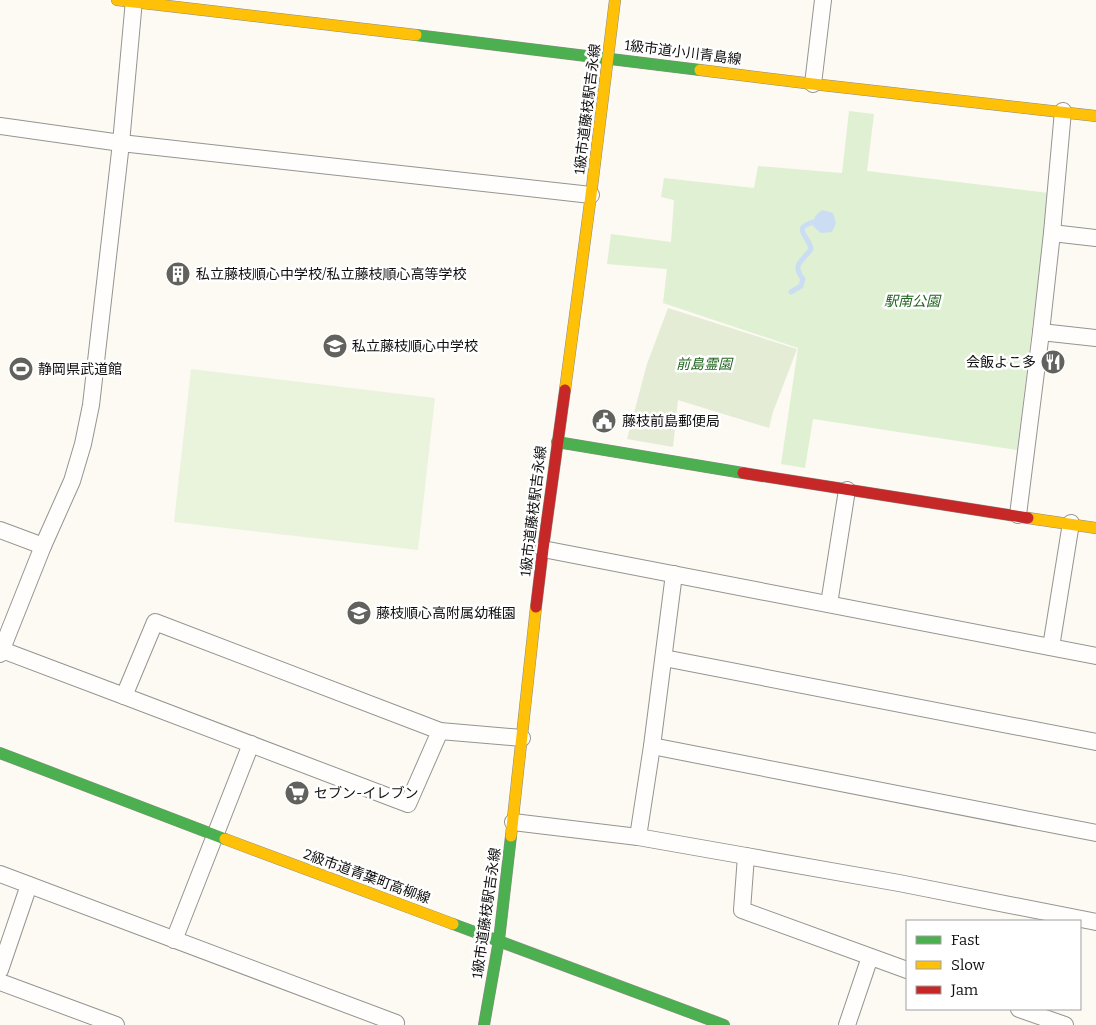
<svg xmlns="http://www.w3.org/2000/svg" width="1096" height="1025" font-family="Bitter,'Noto Sans JP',serif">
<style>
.green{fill:#e0f0d3}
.cemetery{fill:#e4ecd6}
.pitch{fill:#eaf4dd}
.water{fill:#caddf3}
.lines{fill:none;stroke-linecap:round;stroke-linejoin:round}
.stream{stroke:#caddf3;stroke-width:5}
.street-casing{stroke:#959491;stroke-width:18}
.fast-casing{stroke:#8c8b87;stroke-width:12}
.slow-casing{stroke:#8c8b87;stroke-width:12}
.jam-casing{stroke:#8c8b87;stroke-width:12}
.street{stroke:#fffefd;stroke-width:16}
.fast{stroke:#4caf50;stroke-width:11}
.slow{stroke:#ffc107;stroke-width:11}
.jam{stroke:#c62828;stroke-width:11}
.labels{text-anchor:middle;stroke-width:5;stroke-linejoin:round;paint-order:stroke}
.street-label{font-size:14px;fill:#0e0e0e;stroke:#fff}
.poi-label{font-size:14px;fill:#0e0e0e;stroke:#fff;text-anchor:start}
.park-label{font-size:14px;font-style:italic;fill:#21641f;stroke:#fff}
</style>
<rect width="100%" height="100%" fill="#fcfaf2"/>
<!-- green -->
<polygon class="green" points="849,111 874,114 867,171 1049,193 1017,450 813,419 805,468 781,464 798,348 663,303 667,269 607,264 611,234 671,242 674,200 661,197 664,178 754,188 758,166 842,173"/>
<!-- cemetery -->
<polygon class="cemetery" points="668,308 797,349 773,412 769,428 678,400 673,447 627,439 647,364"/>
<!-- pitch -->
<polygon class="pitch" points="191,369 435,398 418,550 174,522"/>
<!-- water -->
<polygon class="water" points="822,210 833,213 836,223 832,232 821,233 813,226 815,216"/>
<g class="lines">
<!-- stream -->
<path class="stream" d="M791,292L801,286L803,279C791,264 803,261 811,249C810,237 790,228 814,222"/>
<defs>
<g id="street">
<polyline points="813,84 823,0"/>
<polyline points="0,126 121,143 591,195"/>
<polyline points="1052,233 1096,238"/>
<polyline points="1041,332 1096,338"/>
<polyline points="1018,515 1041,332 1052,233 1063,111"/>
<polyline points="0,530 43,546"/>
<polyline points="543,549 1096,656"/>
<polyline points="829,604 847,490"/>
<polyline points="1051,647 1071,523"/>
<polyline points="2,650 124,696 408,804 440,731"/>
<polyline points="0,654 43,546 72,481 83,444 91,405 121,143 134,0"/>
<polyline points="664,658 1096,742"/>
<polyline points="124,696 155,622 440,731 522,738"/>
<polyline points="652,746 1096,833"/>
<polyline points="513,822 638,837 746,856 899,883 1096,922"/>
<polyline points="638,837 652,746 674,574"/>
<polyline points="746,856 742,910 907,970"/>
<polyline points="0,874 396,1023 395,1025"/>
<polyline points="174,940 251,744"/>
<polyline points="0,970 29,885"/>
<polyline points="0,982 116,1025"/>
<polyline points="1019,1009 1065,1025"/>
<polyline points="847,1025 870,957"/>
</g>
<g id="fast">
<polyline points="416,35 700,70"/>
<polyline points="557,442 743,473"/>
<polyline points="0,753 225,839"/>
<polyline points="453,924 724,1025"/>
<polyline points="484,1025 499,940 511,836"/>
</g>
<g id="slow">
<polyline points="117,0 416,35"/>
<polyline points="700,70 813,84 1096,116"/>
<polyline points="565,390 591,195 615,0"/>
<polyline points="1028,518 1096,528"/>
<polyline points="511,836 536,607"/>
<polyline points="225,839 453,924"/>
</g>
<g id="jam">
<polyline points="743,473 1028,518"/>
<polyline points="536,607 543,549 565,390"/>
</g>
</defs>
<!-- street casing -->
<use href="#street" class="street-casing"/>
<!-- fast casing -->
<use href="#fast" class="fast-casing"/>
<!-- slow casing -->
<use href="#slow" class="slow-casing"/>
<!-- jam casing -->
<use href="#jam" class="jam-casing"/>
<!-- street -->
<use href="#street" class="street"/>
<!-- fast -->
<use href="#fast" class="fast"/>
<!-- slow -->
<use href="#slow" class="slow"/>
<!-- jam -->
<use href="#jam" class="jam"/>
</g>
<!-- icons -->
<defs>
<symbol id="building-disc" viewBox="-11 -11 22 22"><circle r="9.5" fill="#61615e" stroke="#fff"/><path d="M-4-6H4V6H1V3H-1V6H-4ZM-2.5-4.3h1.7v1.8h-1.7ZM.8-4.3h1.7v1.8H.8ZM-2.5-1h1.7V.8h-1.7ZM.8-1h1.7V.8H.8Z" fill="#fff"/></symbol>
<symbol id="school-disc" viewBox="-11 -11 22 22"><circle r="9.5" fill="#61615e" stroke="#fff"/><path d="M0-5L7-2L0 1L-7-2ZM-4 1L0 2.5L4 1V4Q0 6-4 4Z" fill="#fff"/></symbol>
<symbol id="restaurant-disc" viewBox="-11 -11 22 22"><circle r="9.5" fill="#61615e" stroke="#fff"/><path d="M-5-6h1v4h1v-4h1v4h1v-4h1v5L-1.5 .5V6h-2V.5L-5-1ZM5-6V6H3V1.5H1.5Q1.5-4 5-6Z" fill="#fff"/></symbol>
<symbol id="stadium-disc" viewBox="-11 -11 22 22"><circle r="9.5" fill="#61615e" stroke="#fff"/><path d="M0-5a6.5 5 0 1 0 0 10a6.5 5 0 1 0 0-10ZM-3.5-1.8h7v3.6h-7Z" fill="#fff"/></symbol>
<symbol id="civic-disc" viewBox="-11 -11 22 22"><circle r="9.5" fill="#61615e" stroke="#fff"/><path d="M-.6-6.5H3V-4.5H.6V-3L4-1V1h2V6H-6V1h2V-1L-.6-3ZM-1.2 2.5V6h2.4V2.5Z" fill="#fff"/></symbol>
<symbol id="supermarket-disc" viewBox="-11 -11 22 22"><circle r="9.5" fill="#61615e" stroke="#fff"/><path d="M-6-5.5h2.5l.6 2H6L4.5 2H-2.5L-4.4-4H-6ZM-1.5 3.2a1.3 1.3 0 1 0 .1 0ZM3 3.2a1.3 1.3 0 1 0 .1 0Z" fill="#fff"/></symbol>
</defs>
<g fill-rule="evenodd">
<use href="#building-disc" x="164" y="260" width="28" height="28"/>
<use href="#school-disc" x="321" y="332" width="28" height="28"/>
<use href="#restaurant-disc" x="1039" y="348" width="28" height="28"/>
<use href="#stadium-disc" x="7" y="355" width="28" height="28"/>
<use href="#civic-disc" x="590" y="407" width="28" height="28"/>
<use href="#school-disc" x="345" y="599" width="28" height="28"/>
<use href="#supermarket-disc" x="283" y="779" width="28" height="28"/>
</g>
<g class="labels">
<!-- street labels -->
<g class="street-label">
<text transform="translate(683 52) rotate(7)" y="5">1級市道小川青島線</text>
<text transform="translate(587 109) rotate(-83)" y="5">1級市道藤枝駅吉永線</text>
<text transform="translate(533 511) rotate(-83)" y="5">1級市道藤枝駅吉永線</text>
<text transform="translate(367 876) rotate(20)" y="5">2級市道青葉町高柳線</text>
<text transform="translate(486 913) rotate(-82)" y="5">1級市道藤枝駅吉永線</text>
</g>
<!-- poi labels -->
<g class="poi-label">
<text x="196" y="279">私立藤枝順心中学校/私立藤枝順心高等学校</text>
<text x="352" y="351">私立藤枝順心中学校</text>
<text x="1036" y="367" text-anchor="end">会飯よこ多</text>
<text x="38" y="374">静岡県武道館</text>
<text x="622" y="426">藤枝前島郵便局</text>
<text x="376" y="618">藤枝順心高附属幼稚園</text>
<text x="314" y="798">セブン-イレブン</text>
</g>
<!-- park labels -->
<g class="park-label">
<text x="912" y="306">駅南公園</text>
<text x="704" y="369">前島霊園</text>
</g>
</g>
<!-- legend -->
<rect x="906" y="920" width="175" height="90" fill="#ffffff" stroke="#9f9f9f"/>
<rect x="916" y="936" width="25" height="8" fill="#4caf50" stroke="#9f9f9f"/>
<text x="951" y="945" font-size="15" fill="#0e0e0e">Fast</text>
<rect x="916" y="961" width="25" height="8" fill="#ffc107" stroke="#9f9f9f"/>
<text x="951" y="970" font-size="15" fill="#0e0e0e">Slow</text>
<rect x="916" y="986" width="25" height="8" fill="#c62828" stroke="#9f9f9f"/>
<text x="951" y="995" font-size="15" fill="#0e0e0e">Jam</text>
</svg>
